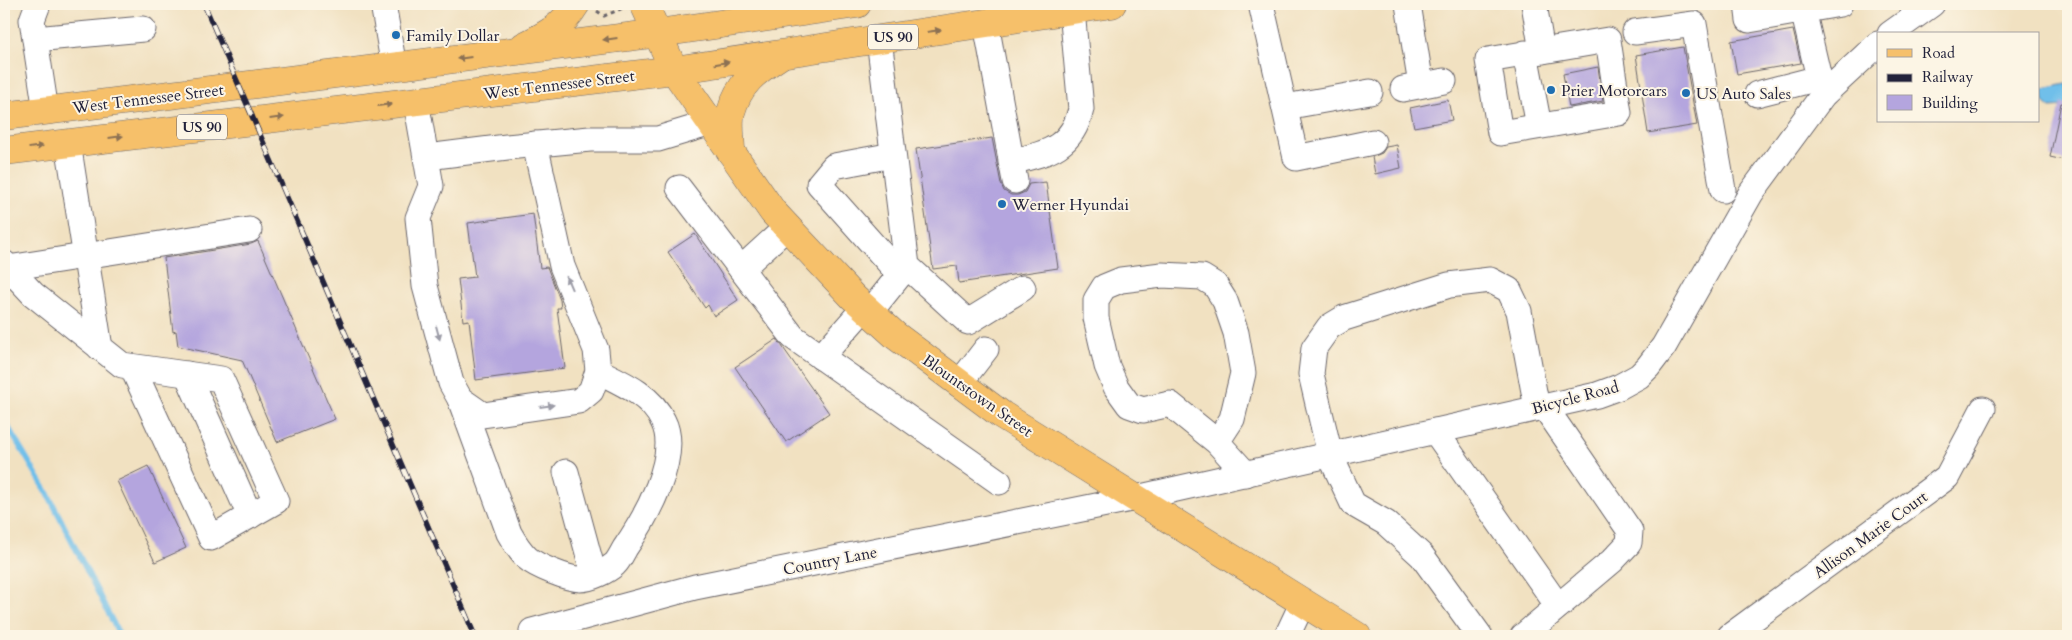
<svg xmlns="http://www.w3.org/2000/svg" width="2072" height="640" font-family="Cardo,serif">
<style>
.water{fill:#70bfea;stroke:#497092}
.lines{fill:none;stroke-linecap:round;stroke-linejoin:round}
.stream{stroke:#70bfea;stroke-width:5.5}
.building{fill:#b4a5de}
.minor-casing{stroke:#6a656a;stroke-width:27}
.major-casing{stroke:#6a656a;stroke-width:29}
.path{stroke:#6a656a;stroke-width:3;stroke-dasharray:4 4;stroke-linecap:butt}
.minor{stroke:#fff;stroke-width:25}
.major{stroke:#f6c06b;stroke-width:28}
.rail-casing{stroke:#22223b;stroke-width:5.5}
.rail{stroke:#fcf5e5;stroke-width:4;stroke-dasharray:11;stroke-linecap:butt}
.oneway{fill:#8c7153}
.oneway2{fill:#9c9ca7}
.poi-dot{fill:#1f6fb2;stroke:#fcf5e5;stroke-width:2}
.labels{text-anchor:middle;stroke-width:4;stroke-linejoin:round;paint-order:stroke}
.shield{fill:#fcf5e5;stroke:#63616e;stroke-width:1}
.shield-label{font-size:15px;font-weight:bold;fill:#22223b}
.poi-label{font-size:16px;fill:#22223b;stroke:#fcf5e5;text-anchor:start}
.street-label{font-size:16px;fill:#22223b;stroke:#fcf5e5}
</style>
<rect width="100%" height="100%" fill="#fcf5e5"/>
<filter id="ink" filterUnits="userSpaceOnUse"><feTurbulence type="fractalNoise" baseFrequency=".02" numOctaves="2"/><feDisplacementMap in="SourceGraphic" scale="10" xChannelSelector="R" yChannelSelector="G"/><feConvolveMatrix kernelMatrix="1 2 1 2 8 2 1 2 1" color-interpolation-filters="sRGB"/></filter>
<filter id="wash" filterUnits="userSpaceOnUse"><feTurbulence type="fractalNoise" baseFrequency=".0096" numOctaves="4" result="noise"/><feDisplacementMap in="SourceGraphic" scale="20" xChannelSelector="R" yChannelSelector="G"/><feGaussianBlur stdDeviation="1.12" result="paint"/><feColorMatrix in="noise" values="0 0 0 0 0 0 0 0 0 0 0 0 0 0 0 0 0 1.4 0 .05"/><feComposite in="paint" operator="in"/></filter>
<g filter="url(#wash)">
<rect width="100%" height="100%" fill="#f1e1c1"/>
<!-- water -->
<polygon class="water" points="2066,84 2068,85 2068,106 2050,107 2044,102 2043,89"/>
<g class="lines">
<!-- stream -->
<polyline class="stream" points="4,420 47,492 120,636"/>
</g>
<g id="blocks">
<!-- building -->
<g class="building">
<polygon points="1793,30 1801,63 1737,74 1731,41"/>
<polygon points="1683,47 1697,125 1648,133 1636,55"/>
<polygon points="1598,67 1603,101 1569,107 1563,74"/>
<polygon points="1448,100 1452,120 1414,127 1410,108"/>
<polygon points="2061,103 2068,104 2068,161 2050,157"/>
<polygon points="992,138 1001,184 1004,191 1011,195 1018,195 1025,192 1029,184 1046,182 1058,268 959,283 957,266 933,269 916,149"/>
<polygon points="1397,145 1401,168 1375,174 1372,157 1382,153 1386,147"/>
<polygon points="533,214 540,268 547,267 560,300 561,308 557,308 565,368 476,380 469,320 463,321 458,279 475,277 468,223"/>
<polygon points="695,234 738,300 714,316 708,305 705,308 668,252"/>
<polygon points="258,241 335,419 277,442 242,360 178,346 176,331 173,332 164,258 251,244"/>
<polygon points="777,339 829,413 786,442 735,367"/>
<polygon points="148,466 186,548 155,562 117,481"/>
</g>
</g>
</g>
<g filter="url(#ink)">
<use href="#blocks" fill-opacity="0" stroke="#6a656a" stroke-width="1"/>
<g class="lines">
<defs>
<g id="minor">
<polyline points="38,4 32,20 46,111"/>
<polyline points="383,4 394,67"/>
<polyline points="1261,4 1296,158 1373,142"/>
<polyline points="1408,4 1421,85"/>
<polyline points="1534,4 1542,51"/>
<polyline points="1747,4 1749,20 1840,4"/>
<polyline points="1803,10 1823,95"/>
<polyline points="986,24 1015,181"/>
<polyline points="1635,32 1694,24 1723,190"/>
<polyline points="1890,34 1932,4"/>
<polyline points="35,39 143,29"/>
<polyline points="879,39 907,266 968,322 1023,288"/>
<polygon points="1608,40 1619,113 1500,133 1488,60"/>
<polyline points="1525,53 1539,126"/>
<polyline points="1403,89 1444,81"/>
<polyline points="1757,94 1819,78"/>
<polyline points="416,101 431,186 418,218 425,286 451,383 460,399 483,415 579,401 591,391 598,371 596,350 562,266 535,144"/>
<polyline points="1285,107 1370,92"/>
<polyline points="68,143 100,348"/>
<polyline points="893,155 834,166 819,184 900,275"/>
<polyline points="427,157 507,147 590,139 658,139 711,123"/>
<path d="M1011,162C1046,153 1072,149 1081,109L1072,10"/>
<polyline points="679,188 793,337 999,482"/>
<polyline points="4,263 33,294 122,365 221,379 276,501 211,538 132,367"/>
<polyline points="8,268 249,230"/>
<polyline points="741,269 787,227"/>
<polyline points="870,312 907,266"/>
<polyline points="821,357 865,307"/>
<polyline points="187,374 250,516"/>
<polyline points="959,384 986,349"/>
<path d="M460,399L509,533C514,542 520,551 527,558C536,566 568,579 580,579C591,579 607,571 615,564C619,560 622,553 625,548C645,519 681,456 663,421C651,395 622,383 598,371"/>
<polyline points="1435,431 1558,606"/>
<polyline points="1217,442 1232,419 1243,373 1236,333 1225,301 1215,285 1202,277 1162,275 1121,280 1104,287 1096,300 1096,318 1107,366 1116,387 1129,405 1143,410 1170,404 1217,442 1246,474"/>
<polyline points="566,472 594,575"/>
<polyline points="535,636 532,631 695,587 1136,498 1597,395 1619,387 1639,376 1648,367 1664,346 1751,193 1823,95 1878,44"/>
<polyline points="1287,636 1303,602"/>
<polyline points="1480,636 1422,556 1386,523 1353,504 1330,455 1311,374 1314,348 1329,327 1344,318 1449,285 1490,280 1509,290 1519,311 1537,408"/>
<polyline points="1523,636 1612,561 1629,543 1630,531 1544,406"/>
<polyline points="1730,636 1947,477 1983,409"/>
</g>
<g id="major">
<polyline points="644,4 674,70 773,212 853,297 896,336 1002,415 1357,636"/>
<path d="M524,46C548,34 562,27 576,4"/>
<polyline points="4,116 659,33 857,4"/>
<polyline points="4,151 674,70 1112,4"/>
<path d="M731,152C731,140 728,123 731,112C739,83 756,71 779,56"/>
</g>
</defs>
<!-- minor casing -->
<use href="#minor" class="minor-casing"/>
<!-- major casing -->
<use href="#major" class="major-casing"/>
<!-- path -->
<polyline class="path" points="597,11 604,16 623,8"/>
<!-- minor -->
<use href="#minor" class="minor"/>
<!-- major -->
<use href="#major" class="major"/>
<defs>
<polyline id="rail" points="204,4 475,636"/>
</defs>
<!-- rail casing -->
<use href="#rail" class="rail-casing"/>
<!-- rail -->
<use href="#rail" class="rail"/>
</g>
<!-- one-way arrows -->
<defs><path id="oneway-solid" d="M-6-.8H1V-3.2L6.5 0L1 3.2V.8H-6Z" transform="scale(1.25)"/></defs>
<g class="oneway">
<use href="#oneway-solid" transform="translate(934 31) rotate(-8)"/>
<use href="#oneway-solid" transform="translate(610 39) rotate(173)"/>
<use href="#oneway-solid" transform="translate(464 58) rotate(173)"/>
<use href="#oneway-solid" transform="translate(722 63) rotate(-9)"/>
<use href="#oneway-solid" transform="translate(385 105) rotate(-7)"/>
<use href="#oneway-solid" transform="translate(277 118) rotate(-7)"/>
<use href="#oneway-solid" transform="translate(116 137) rotate(-7)"/>
<use href="#oneway-solid" transform="translate(36 147) rotate(-7)"/>
</g>
<g class="oneway2">
<use href="#oneway-solid" transform="translate(569 283) rotate(-113)"/>
<use href="#oneway-solid" transform="translate(438 333) rotate(75)"/>
<use href="#oneway-solid" transform="translate(547 406) rotate(-8)"/>
</g>
</g>
<!-- markers -->
<g class="poi-dot">
<circle cx="396" cy="35" r="5"/>
<circle cx="1551" cy="90" r="5"/>
<circle cx="1686" cy="93" r="5"/>
<circle cx="1002" cy="204" r="5"/>
</g>
<g class="labels">
<!-- shield labels -->
<g class="shield">
<rect x="868" y="24.5" width="50" height="25" rx="4"/>
<rect x="177" y="114.5" width="50" height="25" rx="4"/>
</g>
<g class="shield-label">
<text x="893" y="42">US 90</text>
<text x="202" y="132">US 90</text>
</g>
<!-- poi labels -->
<g class="poi-label">
<text x="406" y="41">Family Dollar</text>
<text x="1561" y="96">Prier Motorcars</text>
<text x="1696" y="99">US Auto Sales</text>
<text x="1012" y="210">Werner Hyundai</text>
</g>
<!-- street labels -->
<g class="street-label">
<text transform="translate(559 84) rotate(-7)" y="6">West Tennessee Street</text>
<text transform="translate(148 98) rotate(-7)" y="6">West Tennessee Street</text>
<text transform="translate(978 395) rotate(35)" y="6">Blountstown Street</text>
<text transform="translate(1575 397) rotate(-15)" y="6">Bicycle Road</text>
<text transform="translate(1870 534) rotate(-36)" y="6">Allison Marie Court</text>
<text transform="translate(830 560) rotate(-11)" y="6">Country Lane</text>
</g>
</g>
<!-- margin -->
<rect width="2072" height="640" fill="none" stroke="#fcf5e5" stroke-width="20"/>
<!-- legend -->
<rect x="1877" y="32" width="162" height="90" fill="#fcf5e5" stroke="#a5a1a1"/>
<rect x="1887" y="49" width="25" height="8" fill="#f6c06b" stroke="#a5a1a1"/>
<text x="1922" y="58" font-size="15" fill="#22223b">Road</text>
<rect x="1887" y="74" width="25" height="8" fill="#22223b" stroke="#a5a1a1"/>
<text x="1922" y="82" font-size="15" fill="#22223b">Railway</text>
<rect x="1887" y="95" width="25" height="15" fill="#b4a5de" stroke="#a5a1a1"/>
<text x="1922" y="108" font-size="15" fill="#22223b">Building</text>
</svg>
